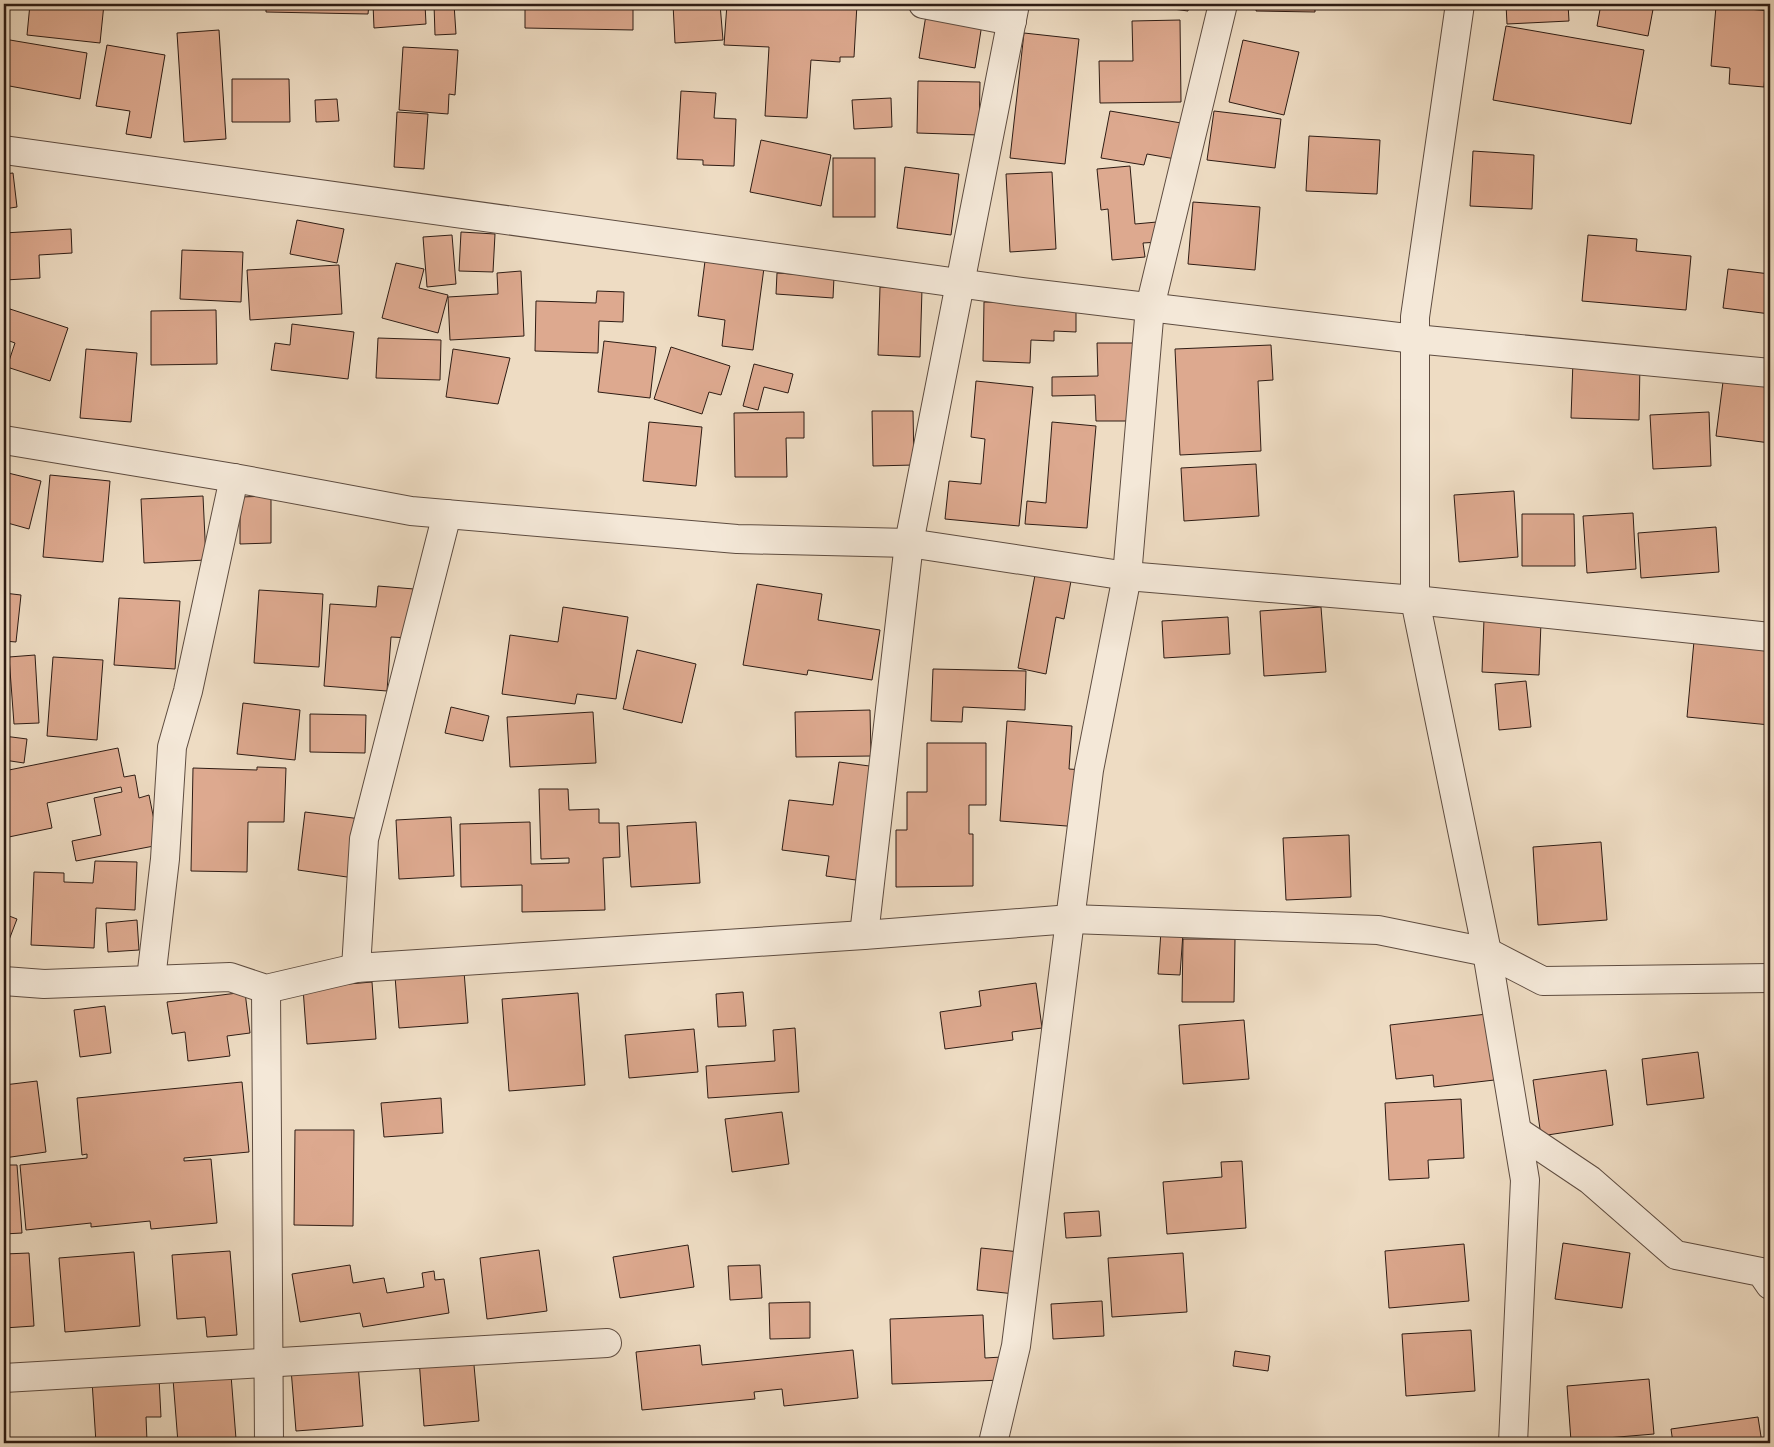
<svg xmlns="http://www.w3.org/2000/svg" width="1774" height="1447" font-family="'Sorts Mill Goudy',serif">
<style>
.building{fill:#dda98f;stroke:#2e1c14}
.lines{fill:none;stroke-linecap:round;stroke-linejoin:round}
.street-casing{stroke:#5e4c40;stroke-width:30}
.street{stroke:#f4e8d8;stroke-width:28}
</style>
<rect width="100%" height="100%" fill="#eedcc3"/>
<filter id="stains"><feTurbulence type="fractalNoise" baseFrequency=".004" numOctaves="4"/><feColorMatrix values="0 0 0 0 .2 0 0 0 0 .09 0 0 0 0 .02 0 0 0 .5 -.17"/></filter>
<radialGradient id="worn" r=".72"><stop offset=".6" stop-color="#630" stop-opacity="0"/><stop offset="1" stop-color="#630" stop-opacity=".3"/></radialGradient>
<!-- building -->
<g class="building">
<polygon points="30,4 104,4 100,43 27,35"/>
<polygon points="210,4 369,4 368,14 266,12 266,7 210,6"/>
<polygon points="373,4 425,4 426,24 374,28"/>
<polygon points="434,4 454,4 456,34 435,35"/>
<polygon points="525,4 633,4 633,30 525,28"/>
<polygon points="673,4 720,4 723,40 675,43"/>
<polygon points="727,4 857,4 854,57 840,57 840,62 811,60 807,118 765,116 769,47 724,45"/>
<polygon points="1135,4 1189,4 1188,11"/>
<polygon points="1257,4 1315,4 1315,12 1256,11"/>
<polygon points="1506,4 1568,4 1569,21 1507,24"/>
<polygon points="1601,4 1654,4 1648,36 1597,26"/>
<polygon points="1716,6 1770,11 1764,87 1729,84 1730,68 1711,66"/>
<polygon points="926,15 982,24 975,68 919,58"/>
<polygon points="1180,20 1181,102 1100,103 1099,61 1133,61 1132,21"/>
<polygon points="1506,26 1644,50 1631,124 1493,100"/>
<polygon points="219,30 226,139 184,142 177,33"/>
<polygon points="1024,33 1079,39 1065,164 1010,158"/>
<polygon points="4,39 87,53 80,99 4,85"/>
<polygon points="1243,40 1299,52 1284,115 1229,102"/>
<polygon points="107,45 165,55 151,138 126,134 130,111 96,106"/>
<polygon points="403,47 458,50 455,95 449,94 448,114 399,110"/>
<polygon points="232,79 289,79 290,122 232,122"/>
<polygon points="918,81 980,82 979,135 917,133"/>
<polygon points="681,91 716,93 714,118 736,119 734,166 703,165 703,160 677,159"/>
<polygon points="891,98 892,127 854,129 852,100"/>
<polygon points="337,99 339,121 316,122 315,100"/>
<polygon points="1110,111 1187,124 1181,160 1147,154 1144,165 1101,158"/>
<polygon points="1214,111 1281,119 1275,168 1207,160"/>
<polygon points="397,112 428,114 424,169 394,167"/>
<polygon points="1309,136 1380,140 1377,194 1306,191"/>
<polygon points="761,140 831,155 821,206 750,192"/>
<polygon points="1473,151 1534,155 1532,209 1470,206"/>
<rect x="833" y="158" width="42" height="59"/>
<polygon points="1130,166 1135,224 1157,222 1159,242 1143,243 1145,257 1112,260 1108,209 1101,210 1097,169"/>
<polygon points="905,167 959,174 951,235 897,228"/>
<polygon points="1052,172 1056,249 1010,252 1006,174"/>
<polygon points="13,173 17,207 4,209 4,174"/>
<polygon points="1193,202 1260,207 1255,270 1188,264"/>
<polygon points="297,220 344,229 337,263 290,254"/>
<polygon points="71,229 72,253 39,255 40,278 5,280 4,233"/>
<polygon points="461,232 495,234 493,272 459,271"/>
<polygon points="452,235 456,284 427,287 423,237"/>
<polygon points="1588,235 1637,239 1636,251 1691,256 1686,310 1582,301"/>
<polygon points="182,250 243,252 241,302 180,299"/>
<polygon points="705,261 764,268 753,350 722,346 725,320 698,316"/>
<polygon points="396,263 424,269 419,288 448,295 438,333 382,318"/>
<polygon points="339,265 342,314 250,320 247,270"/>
<polygon points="1728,269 1770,274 1770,314 1723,308"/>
<polygon points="521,271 524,336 450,340 448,297 498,294 497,273"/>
<polygon points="777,273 834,277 833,298 776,294"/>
<polygon points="880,287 922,289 920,357 878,355"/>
<polygon points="597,291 624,292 623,322 599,321 598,353 535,351 536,301 596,303"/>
<polygon points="984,302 1076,304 1076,332 1054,331 1054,341 1031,340 1030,363 983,361"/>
<polygon points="10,309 68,328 50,381 7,367 15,343 4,339 4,328"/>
<polygon points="216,310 217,364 151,365 151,311"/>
<polygon points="292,324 354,332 348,379 271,370 275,343 290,345"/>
<polygon points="378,338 441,340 440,380 376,378"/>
<polygon points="604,341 656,347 650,398 598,392"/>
<polygon points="1097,343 1133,343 1134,421 1096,421 1095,395 1052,396 1052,377 1098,376"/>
<polygon points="1271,345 1273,380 1258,381 1261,451 1180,455 1175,349"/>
<polygon points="671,347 730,366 721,395 709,392 702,414 654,399"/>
<polygon points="86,349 137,353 131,422 80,418"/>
<polygon points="453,349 510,358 498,404 446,397"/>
<polygon points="1573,360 1640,362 1639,420 1571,418"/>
<polygon points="754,364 793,374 788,393 764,387 758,410 743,406"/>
<polygon points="1724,374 1770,380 1770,443 1716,436"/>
<polygon points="976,381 1033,387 1019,526 945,519 949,481 981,484 985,439 971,437"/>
<polygon points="872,411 913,411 914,465 873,466"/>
<polygon points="804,412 804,438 786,438 787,477 735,477 734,413"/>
<polygon points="1709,412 1711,466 1653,469 1650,415"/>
<polygon points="649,422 702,427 696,486 643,481"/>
<polygon points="1052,422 1096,426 1087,528 1025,524 1027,501 1046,503"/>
<polygon points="1256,464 1259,516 1184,521 1181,468"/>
<polygon points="4,472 41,481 29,529 4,522"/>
<polygon points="50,475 110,481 103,562 43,557"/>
<polygon points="1514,491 1518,557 1459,562 1454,495"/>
<polygon points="203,496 206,560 144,563 141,499"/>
<polygon points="271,496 271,543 240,544 240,497"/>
<polygon points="1633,513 1636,569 1587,573 1583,516"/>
<polygon points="1522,514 1574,514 1575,566 1522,566"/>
<polygon points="1716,527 1719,572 1641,578 1638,533"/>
<polygon points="4,543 8,543 6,580 4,580"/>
<polygon points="1035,575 1071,581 1064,619 1056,617 1046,674 1018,668"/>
<polygon points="757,584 822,594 818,620 880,630 872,680 808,670 807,675 743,665"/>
<polygon points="378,586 414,589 410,638 391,637 387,691 324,686 330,604 376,607"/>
<polygon points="259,590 323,594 319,667 254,663"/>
<polygon points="4,593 21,595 16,642 4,641"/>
<polygon points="119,598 180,601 175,669 114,665"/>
<polygon points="563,607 628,617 616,699 577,694 575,704 502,694 510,635 558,642"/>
<polygon points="1321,607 1326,672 1264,676 1260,611"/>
<polygon points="1228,617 1230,654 1164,658 1162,621"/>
<polygon points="1484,619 1541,622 1539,675 1482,672"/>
<polygon points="1694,641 1770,648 1770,725 1687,717"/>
<polygon points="637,650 696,664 682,723 623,709"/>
<polygon points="35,655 39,723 14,724 9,657"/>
<polygon points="53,657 103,660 97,740 47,736"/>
<polygon points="4,665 8,717 4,717"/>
<polygon points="933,669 1026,671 1025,710 963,707 962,722 931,721"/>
<polygon points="1526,681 1531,727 1499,730 1495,684"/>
<polygon points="243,703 300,710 295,760 237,754"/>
<polygon points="451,707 489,716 483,741 445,733"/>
<polygon points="870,710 871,756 796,757 795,712"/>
<polygon points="593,712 596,763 510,767 507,717"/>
<polygon points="310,714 366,715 365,753 310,752"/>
<polygon points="1007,721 1072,726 1069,769 1084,770 1080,827 1000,821"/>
<polygon points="4,736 27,739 24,763 4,760"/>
<polygon points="927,743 986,743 986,805 969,805 969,834 973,834 973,886 896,887 896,830 907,830 907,792 927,792"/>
<polygon points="118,748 124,777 135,775 139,798 149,795 159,845 76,861 72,841 101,835 94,798 122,792 121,787 47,803 52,828 4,838 4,771"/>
<polygon points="839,762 877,767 869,789 856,880 826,876 829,856 782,850 789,800 833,805"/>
<polygon points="257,767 286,768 284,822 248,822 247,872 191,871 193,768 257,770"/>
<polygon points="539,789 568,789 569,810 599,809 599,823 619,823 620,857 603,858 605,910 522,912 522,885 461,887 460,824 530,822 531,864 569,863 569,858 541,859"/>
<polygon points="305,812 361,819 354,878 298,870"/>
<polygon points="451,817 454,876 399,879 396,820"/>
<polygon points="696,822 700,883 631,887 627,826"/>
<polygon points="1349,835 1351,897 1286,900 1283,838"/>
<polygon points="1601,842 1607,920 1538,925 1533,847"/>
<polygon points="95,861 137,862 135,910 96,908 94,948 31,945 34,872 64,873 64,882 93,883"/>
<polygon points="4,914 17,919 9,940 4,938"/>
<polygon points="137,920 139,950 108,952 106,923"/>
<polygon points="1161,931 1183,933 1180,975 1158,974"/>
<polygon points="1183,939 1235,939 1234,1002 1182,1002"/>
<polygon points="464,971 468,1023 399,1028 395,976"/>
<polygon points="372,982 376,1039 307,1044 303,988"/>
<polygon points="1036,983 1042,1028 1012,1032 1013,1040 945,1049 940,1012 981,1006 979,991"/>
<polygon points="245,992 250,1033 227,1036 230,1056 188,1061 185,1032 172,1034 167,1002"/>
<polygon points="743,992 746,1026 718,1027 716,994"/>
<polygon points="578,993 585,1085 509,1091 502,999"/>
<polygon points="105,1006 111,1053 80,1057 74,1010"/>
<polygon points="1496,1013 1503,1079 1434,1087 1433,1075 1396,1079 1390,1025"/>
<polygon points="1244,1020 1249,1079 1183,1084 1179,1025"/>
<polygon points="795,1028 799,1092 708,1098 706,1066 775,1061 773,1030"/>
<polygon points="694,1029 698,1072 629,1078 625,1035"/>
<polygon points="1698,1052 1704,1098 1647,1105 1642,1059"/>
<polygon points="1606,1070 1613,1125 1541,1136 1533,1080"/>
<polygon points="37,1081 46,1152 4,1158 4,1085"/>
<polygon points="242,1082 249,1152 184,1158 184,1161 211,1159 217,1223 151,1229 150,1221 91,1227 91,1223 26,1230 20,1165 87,1158 87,1154 82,1155 77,1098"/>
<polygon points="441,1098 443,1133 384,1137 381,1103"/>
<polygon points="1461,1099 1464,1158 1428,1160 1429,1178 1389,1180 1385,1103"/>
<polygon points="782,1112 789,1164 732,1172 725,1119"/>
<polygon points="295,1130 354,1130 353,1226 294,1225"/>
<polygon points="1242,1161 1246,1228 1167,1234 1163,1182 1222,1177 1221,1162"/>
<polygon points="4,1165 17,1165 22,1233 4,1234"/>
<polygon points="1099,1211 1101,1236 1066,1238 1064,1213"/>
<polygon points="1563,1243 1630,1253 1622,1308 1555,1299"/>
<polygon points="1464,1244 1469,1301 1389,1308 1385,1251"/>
<polygon points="688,1245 694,1287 620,1298 613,1257"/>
<polygon points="981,1248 1020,1252 1015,1294 977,1290"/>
<polygon points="539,1250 547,1311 487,1319 480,1258"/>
<polygon points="230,1251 237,1335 207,1337 205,1317 177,1319 172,1255"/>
<polygon points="134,1252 140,1326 65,1332 59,1258"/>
<polygon points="29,1253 34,1326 4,1328 4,1254"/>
<polygon points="1183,1253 1187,1312 1112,1317 1108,1258"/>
<polygon points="350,1265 353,1283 384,1278 387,1293 424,1287 422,1273 434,1271 435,1280 444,1279 449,1313 363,1327 360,1313 300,1322 292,1274"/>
<polygon points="760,1265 762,1298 730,1300 728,1266"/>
<polygon points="1102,1301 1104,1336 1053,1339 1051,1304"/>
<polygon points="810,1302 810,1338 770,1339 769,1303"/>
<polygon points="983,1315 985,1358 1002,1357 1003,1380 892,1384 890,1319"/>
<polygon points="1471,1330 1475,1391 1406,1396 1402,1334"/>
<polygon points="700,1345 702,1365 853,1350 858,1398 784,1406 782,1389 754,1392 755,1399 642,1410 636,1352"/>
<polygon points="1235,1351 1270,1356 1268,1371 1233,1366"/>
<polygon points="473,1354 479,1421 424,1426 419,1359"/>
<polygon points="358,1364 363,1426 296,1431 291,1369"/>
<polygon points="231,1375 236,1439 178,1443 173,1379"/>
<polygon points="159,1378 161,1417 146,1417 147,1441 96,1443 92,1381"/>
<polygon points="1649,1379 1654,1434 1571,1441 1567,1386"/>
<polygon points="1758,1417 1762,1443 1673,1443 1671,1429"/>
</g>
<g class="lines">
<defs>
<g id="street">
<polyline points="923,4 1012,21"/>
<polyline points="1460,4 1415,317 1415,600 1487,952 1525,1180 1513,1443"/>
<polyline points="4,150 1023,292 1415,339 1770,373"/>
<polyline points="4,440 234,478 411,511 737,539 909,543 1127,576 1415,600 1770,637"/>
<polyline points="864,935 909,543 1015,4"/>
<polyline points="356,968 364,839 447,514"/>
<polyline points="151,979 165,859 172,747 188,691 234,478"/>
<polyline points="4,981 44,984 230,977 266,989 356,968 864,935 1071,919 1378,930 1487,952 1543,981 1770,978"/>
<polyline points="266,989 269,1443"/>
<polyline points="1517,1131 1590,1180 1676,1255 1761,1272 1770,1285"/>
<polyline points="4,1378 607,1343"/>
<polyline points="993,1443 1016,1346 1089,770 1127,576 1150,307 1223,4"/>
</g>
</defs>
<!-- street casing -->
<use href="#street" class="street-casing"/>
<!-- street -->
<use href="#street" class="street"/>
</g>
<!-- margin -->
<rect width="1774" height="1447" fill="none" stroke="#eedcc3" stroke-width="20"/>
<rect x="5" y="5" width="1764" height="1437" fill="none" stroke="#2e1c14" stroke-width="2.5"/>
<rect x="10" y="10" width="1754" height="1427" fill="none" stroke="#2e1c14"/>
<rect width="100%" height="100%" filter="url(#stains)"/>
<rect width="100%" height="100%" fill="url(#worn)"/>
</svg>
